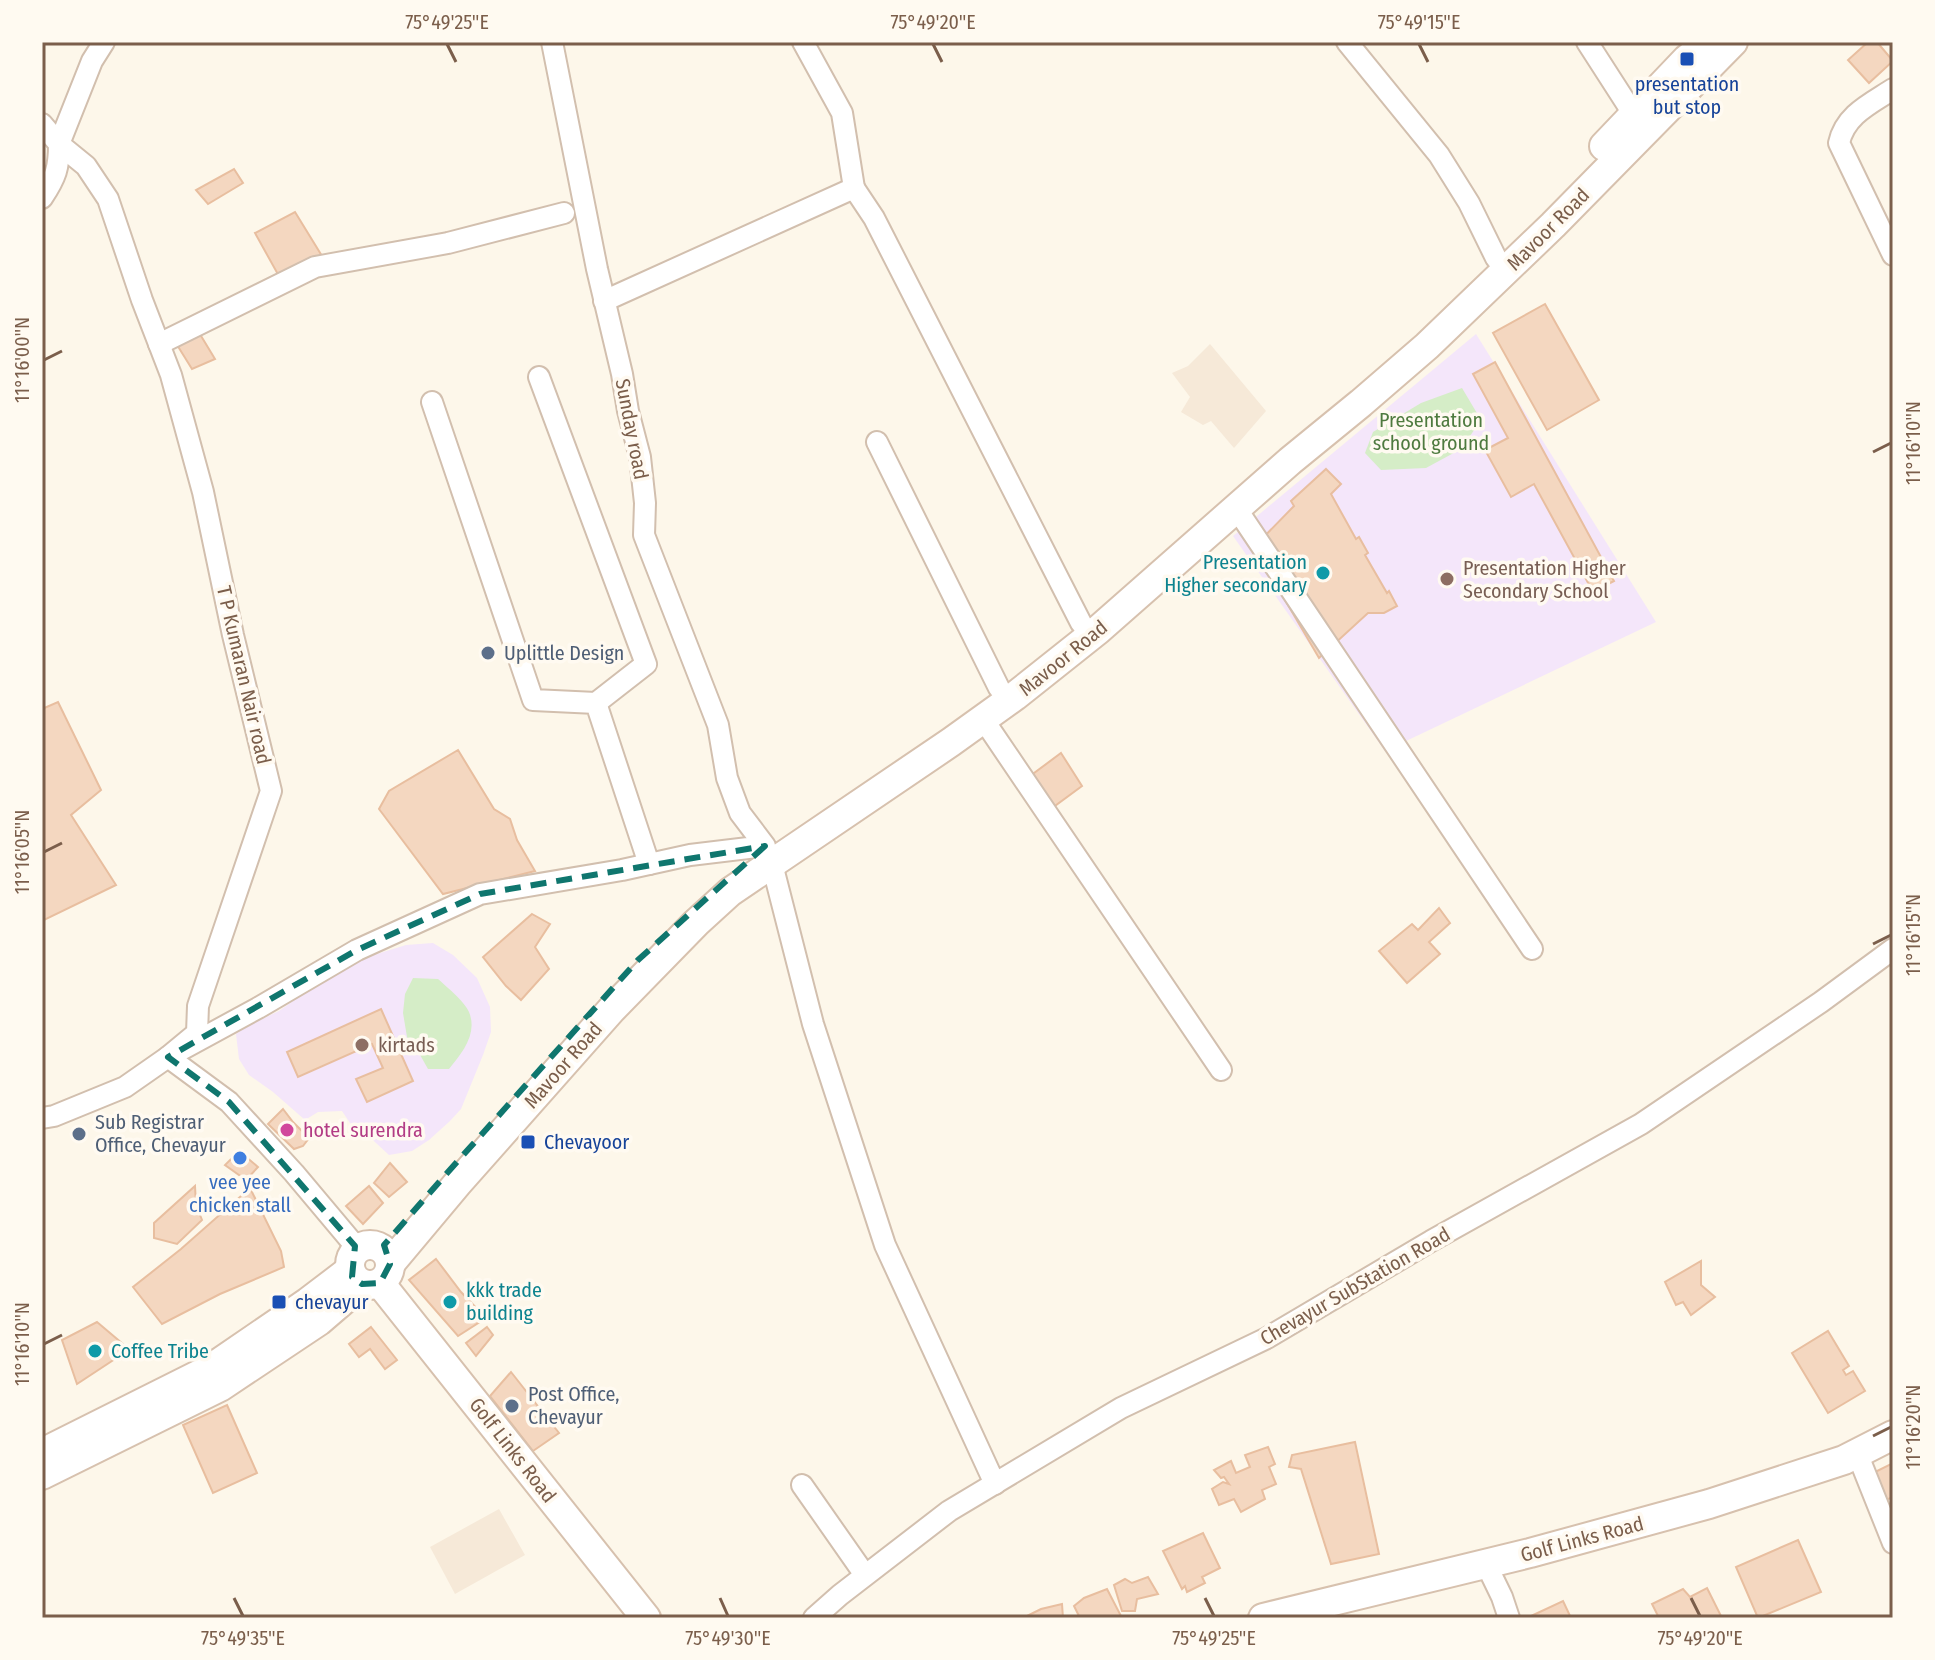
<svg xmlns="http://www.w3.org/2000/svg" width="1935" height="1660" font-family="'Fira Sans Condensed',sans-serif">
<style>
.residential{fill:#f6e9d8}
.education{fill:#f4e6fa}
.green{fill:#d5edc7}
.building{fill:#f4d7c0;stroke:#e8be9f;stroke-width:2}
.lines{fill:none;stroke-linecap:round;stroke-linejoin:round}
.street-casing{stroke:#d2bfae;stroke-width:24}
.secondary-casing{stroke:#d7c1ae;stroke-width:32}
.street{stroke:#fff;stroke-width:20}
.secondary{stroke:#fff;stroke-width:28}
.marked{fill:none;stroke:#0f766e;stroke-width:6;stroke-dasharray:16 10;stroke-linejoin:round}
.ticks{fill:none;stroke:#7b5e4b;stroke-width:3}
.transit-dot{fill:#1a4fb4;stroke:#fffaf1;stroke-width:3}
.culture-dot{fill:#0f9aa8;stroke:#fffaf1;stroke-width:3}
.education-dot{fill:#8d6e63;stroke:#fffaf1;stroke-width:3}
.service-dot{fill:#5c6f8a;stroke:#fffaf1;stroke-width:3}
.hotel-dot{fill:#d1479c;stroke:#fffaf1;stroke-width:3}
.shop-dot{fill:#3f7fe0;stroke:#fffaf1;stroke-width:3}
.labels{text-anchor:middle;stroke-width:7;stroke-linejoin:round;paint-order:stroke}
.transit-label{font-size:20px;fill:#164399;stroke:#fffaf1;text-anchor:start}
.street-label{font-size:20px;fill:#7b5e4b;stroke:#fffaf1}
.park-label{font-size:20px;fill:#4e7a3f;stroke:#fffaf1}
.culture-label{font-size:20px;fill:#0d838f;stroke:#fffaf1;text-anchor:start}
.education-label{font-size:20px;fill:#785e54;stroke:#fffaf1;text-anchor:start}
.service-label{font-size:20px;fill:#4e5e75;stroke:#fffaf1;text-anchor:start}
.hotel-label{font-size:20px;fill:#b23c85;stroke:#fffaf1;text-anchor:start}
.shop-label{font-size:20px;fill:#366cbe;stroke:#fffaf1}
.neatline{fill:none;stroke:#7b5e4b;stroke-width:3}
.ticks-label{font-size:20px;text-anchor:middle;fill:#7b5e4b}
</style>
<rect width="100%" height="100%" fill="#fdf7ea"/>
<!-- residential -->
<g class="residential">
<polygon points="1210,344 1266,411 1234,448 1211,421 1203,425 1181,412 1190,397 1172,373 1188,366"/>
<polygon points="499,1509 525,1555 455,1594 430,1547"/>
</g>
<!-- education -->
<g class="education">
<polygon points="1476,334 1656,622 1385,751 1233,536"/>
<polygon points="433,943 453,955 477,978 490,1007 491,1032 483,1055 461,1109 450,1121 429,1140 412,1151 389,1155 363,1131 350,1123 342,1111 318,1112 305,1120 273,1092 249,1075 239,1059 236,1034 249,1025 279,1011 304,993 364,958 406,945"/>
</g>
<!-- green -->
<g class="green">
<polygon points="1462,388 1481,420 1461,449 1426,468 1381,470 1365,453 1373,432 1421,403"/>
<path d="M413,978L438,979C447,987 465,1002 469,1012C478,1034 462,1053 449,1069H428L419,1053L407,1037L403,1013L405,994Z"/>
</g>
<!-- building -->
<g class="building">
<polygon points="1868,42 1877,42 1893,61 1869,83 1848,60"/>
<polygon points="234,169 243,183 208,204 196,190"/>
<polygon points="295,212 322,256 280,278 255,233"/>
<polygon points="1545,304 1599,400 1547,430 1493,333"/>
<polygon points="192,321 215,359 192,369 169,332"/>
<polygon points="1495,362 1614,581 1593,592 1534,484 1511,497 1485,450 1508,438 1473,374"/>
<polygon points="1326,469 1341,484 1331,494 1356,539 1359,537 1368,553 1365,555 1387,593 1389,591 1397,606 1384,613 1368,613 1319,658 1254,547 1294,506 1291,501"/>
<polygon points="58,702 101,790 71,815 116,885 42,921 42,709"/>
<polygon points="458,750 494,809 510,819 517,840 535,871 443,894 379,809 389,791"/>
<polygon points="1061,753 1082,786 1048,811 1026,779"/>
<polygon points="1439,908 1450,923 1429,942 1440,954 1407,983 1379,951 1412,924 1418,930"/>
<polygon points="532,914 550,924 535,947 549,969 521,1000 506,986 483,957"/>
<polygon points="381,1009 413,1081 367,1102 356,1079 383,1068 372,1044 298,1077 287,1052"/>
<polygon points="283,1109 293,1122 309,1138 303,1146 294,1149 268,1124"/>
<polygon points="239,1151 258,1167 246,1180 225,1165"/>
<polygon points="390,1163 407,1182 389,1197 374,1183"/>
<polygon points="195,1186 196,1205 202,1220 177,1244 154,1238 154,1223"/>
<polygon points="369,1186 383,1203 363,1224 346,1206"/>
<polygon points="250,1188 281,1251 284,1267 220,1294 162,1324 133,1287 181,1249"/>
<polygon points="436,1259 461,1292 486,1318 458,1336 409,1280"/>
<polygon points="1701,1261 1701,1285 1715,1297 1691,1315 1683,1302 1676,1305 1665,1282"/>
<polygon points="97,1322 123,1344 124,1353 77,1384 62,1340"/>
<polygon points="371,1327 397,1360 385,1369 370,1349 359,1357 349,1344"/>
<polygon points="487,1327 493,1335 476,1356 466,1343"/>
<polygon points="1828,1331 1849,1366 1843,1370 1846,1375 1853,1371 1865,1391 1828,1413 1792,1353"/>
<polygon points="511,1372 559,1433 533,1451 490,1396"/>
<polygon points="227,1405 257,1473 213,1493 183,1425"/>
<polygon points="1355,1442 1379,1554 1331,1564 1301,1469 1289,1467 1292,1455"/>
<polygon points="1268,1447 1275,1464 1269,1467 1276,1484 1262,1490 1265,1499 1241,1512 1234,1499 1219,1505 1212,1489 1223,1482 1229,1484 1224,1477 1221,1478 1214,1470 1231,1461 1236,1473 1250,1467 1245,1455"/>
<polygon points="1893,1463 1893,1497 1886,1500 1873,1473"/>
<polygon points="1203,1533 1220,1568 1202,1577 1205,1583 1187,1592 1185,1586 1182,1589 1163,1551"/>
<polygon points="1798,1540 1821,1592 1758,1618 1736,1567"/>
<polygon points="1148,1577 1158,1594 1137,1599 1135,1611 1122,1611 1114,1585 1125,1579 1132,1583"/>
<polygon points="1707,1588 1722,1618 1659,1618 1652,1604 1683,1589 1690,1597"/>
<polygon points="1107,1589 1122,1618 1080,1618 1074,1606 1084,1598"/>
<polygon points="1563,1601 1571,1618 1529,1618 1529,1617"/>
<polygon points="1062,1604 1063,1618 1023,1618 1041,1609"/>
</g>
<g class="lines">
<defs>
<g id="street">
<polyline points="104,42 92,61 59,144 86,166 108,199 142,300 171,375 203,492 233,635 271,791 198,1006 197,1033 168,1057 229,1102 294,1173 357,1248"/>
<polyline points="803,42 842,113 854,188"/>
<polyline points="1347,42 1439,155 1469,203 1496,258"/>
<polyline points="1587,42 1634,115"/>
<path d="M1893,89C1870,104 1845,115 1839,143L1893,255"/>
<path d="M42,124L59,144C59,168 56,177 42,198"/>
<polyline points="604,301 854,188 874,218 1081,623"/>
<polyline points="159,344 315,267 448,243 564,213"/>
<polyline points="539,377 646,664 596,703"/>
<polyline points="432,402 533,700 596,703 649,864"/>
<polyline points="877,442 999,688"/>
<polyline points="1236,508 1532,949"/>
<polyline points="983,719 1221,1070"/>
<polyline points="772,864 813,1024 885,1245 995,1484"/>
<polyline points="42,1118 54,1116 125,1087 168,1057 258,1008 357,950 480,894 622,870 690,855 765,846 740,813 727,778 718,725 644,535 645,503 640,457 628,411 622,374 597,269 552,42"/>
<polyline points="1857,1453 1893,1543"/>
<polyline points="802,1485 865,1575"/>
<polyline points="1486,1564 1502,1597 1509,1618"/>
<polyline points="814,1618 840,1595 949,1511 1121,1408 1267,1338 1431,1241 1641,1124 1821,1002 1893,949"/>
</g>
<g id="secondary">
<polyline points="1604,146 1687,59 1709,42"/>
<circle cx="370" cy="1265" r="20"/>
<polyline points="390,1264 457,1184 612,1009 696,923 730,892 951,742 1015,696 1098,630 1290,461 1361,403 1427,346 1553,225 1733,42"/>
<polyline points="380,1283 646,1618"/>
<polyline points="42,1453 210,1369 308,1302 350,1270"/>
<polyline points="42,1475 220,1387 319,1321 362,1284"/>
<polyline points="1263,1618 1530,1553 1709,1504 1844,1460 1893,1435"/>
</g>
</defs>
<!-- street casing -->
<use href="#street" class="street-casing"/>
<!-- secondary casing -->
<use href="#secondary" class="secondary-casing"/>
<!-- street -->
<use href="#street" class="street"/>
<!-- secondary -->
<use href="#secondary" class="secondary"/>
</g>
<!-- marked area -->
<path class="marked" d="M765,846L638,960L448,1172L384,1245L390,1264L380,1283L362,1284L352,1277L355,1246L229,1102L168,1057L357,950L480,894Z"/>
<!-- ticks -->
<path class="ticks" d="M447,44L456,62M933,44L942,62M1419,44L1428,62M44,360L62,351M1873,452L1891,443M44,852L62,843M1873,944L1891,935M44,1344L62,1335M1873,1436L1891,1427M234,1598L243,1616M720,1598L728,1616M1205,1598L1214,1616M1691,1598L1700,1616"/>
<!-- markers -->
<g class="transit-dot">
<rect x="1679" y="51" width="16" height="16" rx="4"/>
<rect x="520" y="1134" width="16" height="16" rx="4"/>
<rect x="271" y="1294" width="16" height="16" rx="4"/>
</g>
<g class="culture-dot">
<circle cx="1323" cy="573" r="8"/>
<circle cx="450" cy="1302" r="8"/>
<circle cx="95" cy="1351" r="8"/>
</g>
<g class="education-dot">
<circle cx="1447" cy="579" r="8"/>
<circle cx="362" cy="1045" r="8"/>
</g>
<g class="service-dot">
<circle cx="488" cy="653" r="8"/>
<circle cx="79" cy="1134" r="8"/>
<circle cx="512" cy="1406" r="8"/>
</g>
<circle class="hotel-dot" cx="287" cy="1130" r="8"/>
<circle class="shop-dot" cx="240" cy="1158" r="8"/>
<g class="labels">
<!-- transit labels -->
<g class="transit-label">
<text x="1687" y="91" text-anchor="middle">presentation<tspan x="1687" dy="23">but stop</tspan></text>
<text x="544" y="1149">Chevayoor</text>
<text x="295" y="1309">chevayur</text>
</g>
<!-- street labels -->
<g class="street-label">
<text transform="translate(1548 229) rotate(-45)" y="7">Mavoor Road</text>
<text transform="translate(632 429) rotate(79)" y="7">Sunday road</text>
<text transform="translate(1063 658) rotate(-39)" y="7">Mavoor Road</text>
<text transform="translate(244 675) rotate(77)" y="7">T P Kumaran Nair road</text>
<text transform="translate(563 1065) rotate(-49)" y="7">Mavoor Road</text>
<text transform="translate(1355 1286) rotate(-30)" y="7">Chevayur SubStation Road</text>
<text transform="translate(513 1450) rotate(52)" y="7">Golf Links Road</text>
<text transform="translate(1582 1539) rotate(-15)" y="7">Golf Links Road</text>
</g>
<!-- park labels -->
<g class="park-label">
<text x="1431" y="427">Presentation<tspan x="1431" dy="23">school ground</tspan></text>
</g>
<!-- culture labels -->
<g class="culture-label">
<text x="1307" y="569" text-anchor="end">Presentation<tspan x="1307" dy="23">Higher secondary</tspan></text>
<text x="466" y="1297">kkk trade<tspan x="466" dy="23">building</tspan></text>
<text x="111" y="1358">Coffee Tribe</text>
</g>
<!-- education labels -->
<g class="education-label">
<text x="1463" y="575">Presentation Higher<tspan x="1463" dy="23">Secondary School</tspan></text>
<text x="378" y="1052">kirtads</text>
</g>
<!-- service labels -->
<g class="service-label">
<text x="504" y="660">Uplittle Design</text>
<text x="95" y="1129">Sub Registrar<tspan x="95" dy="23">Office, Chevayur</tspan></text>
<text x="528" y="1401">Post Office,<tspan x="528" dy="23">Chevayur</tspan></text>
</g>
<!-- hotel labels -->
<g class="hotel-label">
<text x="303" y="1137">hotel surendra</text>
</g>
<!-- shop labels -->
<g class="shop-label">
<text x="240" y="1189">vee yee<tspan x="240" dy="23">chicken stall</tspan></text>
</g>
</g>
<!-- border -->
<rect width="1935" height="1660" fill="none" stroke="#fffaf1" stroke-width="88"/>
<rect x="44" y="44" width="1847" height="1572" class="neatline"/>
<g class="ticks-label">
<text x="447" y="29">75°49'25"E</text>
<text x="933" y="29">75°49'20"E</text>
<text x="1419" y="29">75°49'15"E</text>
<text transform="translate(22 360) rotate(-90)" y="7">11°16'00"N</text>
<text transform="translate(1913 443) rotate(-90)" y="7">11°16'10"N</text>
<text transform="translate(22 852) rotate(-90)" y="7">11°16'05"N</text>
<text transform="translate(1913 935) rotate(-90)" y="7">11°16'15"N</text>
<text transform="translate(22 1344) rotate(-90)" y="7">11°16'10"N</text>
<text transform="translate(1913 1427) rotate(-90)" y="7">11°16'20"N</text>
<text x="243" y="1645">75°49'35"E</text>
<text x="728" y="1645">75°49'30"E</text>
<text x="1214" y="1645">75°49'25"E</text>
<text x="1700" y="1645">75°49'20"E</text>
</g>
</svg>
